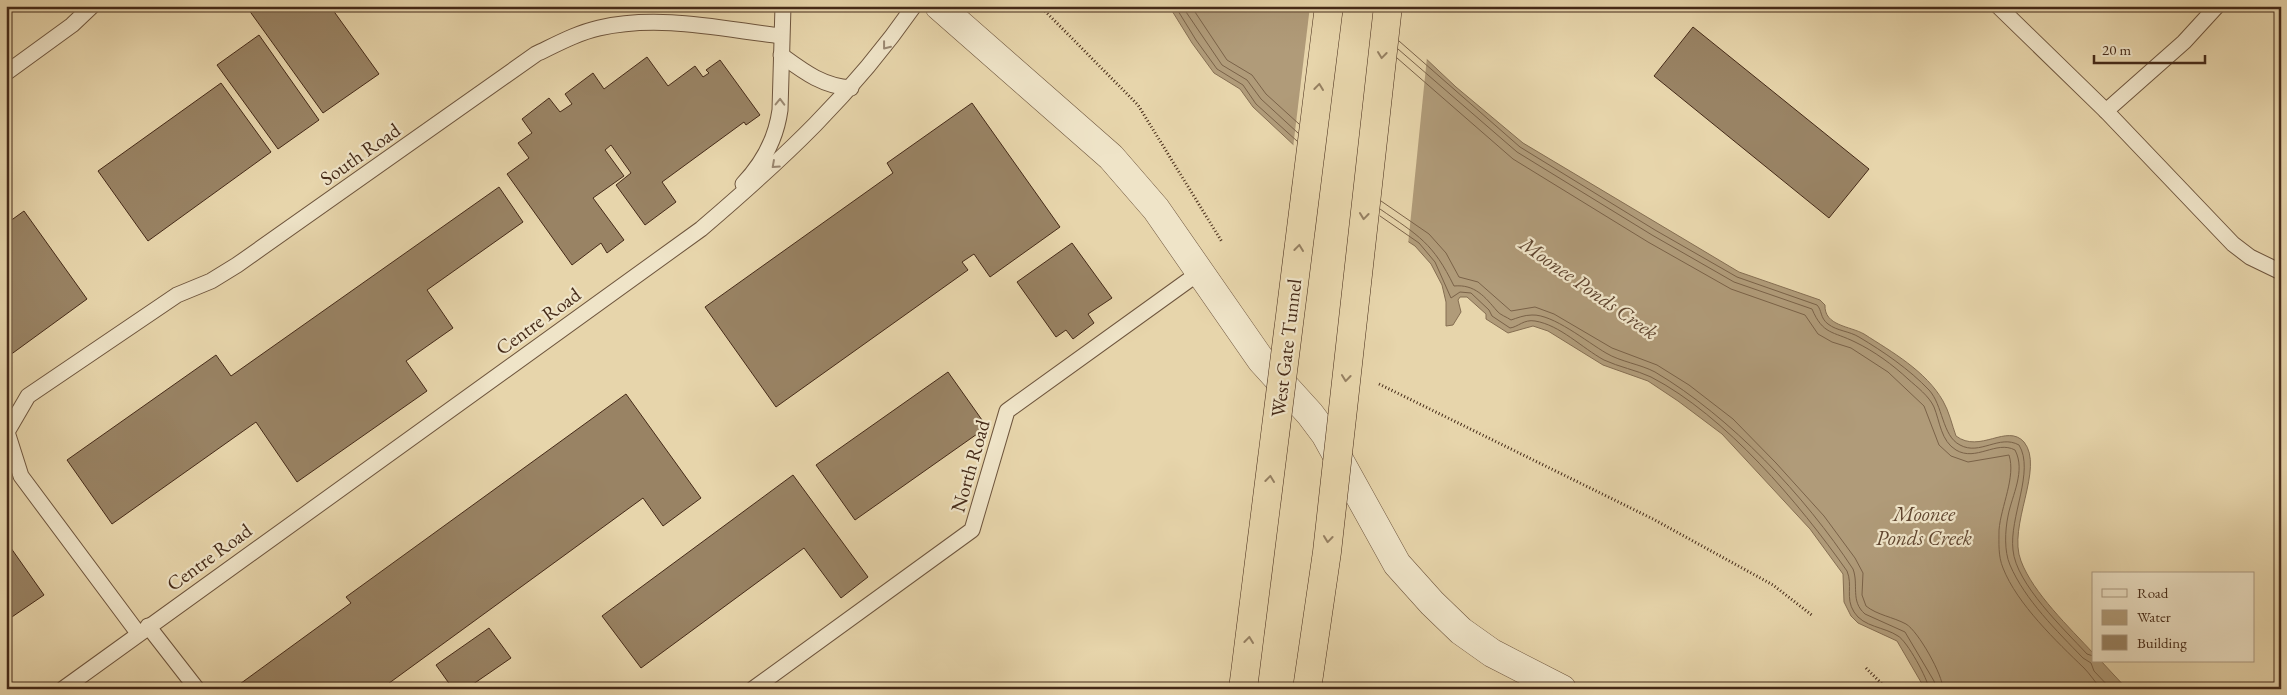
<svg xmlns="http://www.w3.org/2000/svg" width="2287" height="695" font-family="'EB Garamond',serif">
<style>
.water{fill:#b09b79;stroke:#856e52}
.pier{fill:#e7d5ab}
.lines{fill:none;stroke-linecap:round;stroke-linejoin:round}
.shore{stroke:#7a6248;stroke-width:1}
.building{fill:#998364;stroke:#452a18}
.lane-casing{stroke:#6e553d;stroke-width:17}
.street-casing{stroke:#6e553d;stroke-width:29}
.path{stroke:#452a18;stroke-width:3;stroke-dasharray:1 2.5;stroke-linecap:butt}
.lane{stroke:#efe4c8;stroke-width:15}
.street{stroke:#efe4c8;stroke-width:28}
.highway-bridge-casing{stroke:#452a18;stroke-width:29;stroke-linecap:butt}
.highway-bridge{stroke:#e7d5ab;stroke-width:28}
.oneway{stroke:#9a8770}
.oneway2{stroke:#968062}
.labels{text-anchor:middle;stroke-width:4.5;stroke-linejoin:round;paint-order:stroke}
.street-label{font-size:20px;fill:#452a18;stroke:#efe4c8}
.water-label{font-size:21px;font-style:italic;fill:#604630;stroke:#efe4c8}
</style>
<rect width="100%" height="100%" fill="#e7d5ab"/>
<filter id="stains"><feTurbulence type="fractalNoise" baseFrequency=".004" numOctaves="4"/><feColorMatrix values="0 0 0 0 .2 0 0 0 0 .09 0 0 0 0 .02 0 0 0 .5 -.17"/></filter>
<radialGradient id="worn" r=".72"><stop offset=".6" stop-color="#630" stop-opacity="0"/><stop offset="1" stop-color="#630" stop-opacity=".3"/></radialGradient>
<!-- water -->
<path class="water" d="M1169,6H1370L1456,87L1523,143L1739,272L1820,300L1825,305C1824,326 1850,326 1864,334C1892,352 1926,371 1943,401C1949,411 1952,425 1956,436C1980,454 2007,423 2024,442C2045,468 2007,526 2021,561C2033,593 2070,628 2093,653V661H2101L2127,689H1925L1897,641L1858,623L1851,616L1844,602L1843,574L1810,529L1722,434L1678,401L1648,381L1603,365L1548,331L1533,326L1508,333L1486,319V314L1467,297H1460L1458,300L1461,312L1453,325L1446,326V302L1442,285L1431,264L1415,246L1372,218L1253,107L1240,89L1214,73L1192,43Z"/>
<!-- pier -->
<polygon class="pier" points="1310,6 1374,6 1427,57 1408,245 1367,218 1293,148"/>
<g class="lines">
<!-- shore -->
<g class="shore">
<polyline points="1175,6 1196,40 1217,69 1243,85 1256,104 1297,141"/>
<polyline points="1182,6 1222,65 1247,80 1261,99 1298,133"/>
<polyline points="1191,6 1227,60 1252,75 1266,94 1299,124"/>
<path d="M1399,41L1520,147L1655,230L1737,277L1817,305C1822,310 1820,318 1828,324C1837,331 1849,331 1859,337C1884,352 1909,369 1929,390C1943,405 1942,436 1960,445C1980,456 1999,434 2019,445C2035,471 2009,517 2013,550C2016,584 2064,629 2087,654L2093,656"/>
<path d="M1398,49L1517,152L1652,235L1734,282L1812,309C1823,335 1833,331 1855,342C1874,351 1893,365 1908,379C1917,387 1929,396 1934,407C1940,422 1941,441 1956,450C1976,462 1996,440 2015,450C2026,471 2012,495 2008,516C2005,531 2004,551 2010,565C2025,600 2057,631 2083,658L2091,663L2094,671L2111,689"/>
<path d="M1397,58L1513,159L1648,242L1731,289L1805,315L1818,334L1832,342L1851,348L1888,372L1924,406L1939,445L1951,456L1968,462L2009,455C2016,477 2001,506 1999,530C1999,543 1998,556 2003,568C2017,604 2057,642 2084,668C2090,674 2095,682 2101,689"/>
<path d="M1381,201L1429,234L1446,253L1459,277L1478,282L1511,311L1535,307L1554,314L1612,348L1657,365L1689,385L1733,419L1776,463L1824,516L1855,558L1863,573L1862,595L1866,606C1877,615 1893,617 1906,624C1918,631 1943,675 1943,689"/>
<path d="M1380,209C1419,236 1433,243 1454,286C1475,284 1485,297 1497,311C1500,315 1507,317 1511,320C1517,318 1524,315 1532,315C1553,314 1587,342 1606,353C1621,362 1640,364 1655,372C1731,417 1805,496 1853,569C1859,585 1850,601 1865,614L1905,632L1934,681L1936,689"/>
<path d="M1380,216L1419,243L1435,262L1451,298L1460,292L1471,293L1489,310L1492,316L1510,328C1518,327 1524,319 1535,321C1560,325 1582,348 1604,360C1619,367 1636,370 1651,377C1726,416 1799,503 1847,571C1853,585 1845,598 1854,612C1863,627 1885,627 1898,636C1907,641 1928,679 1929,689"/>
</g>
</g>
<!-- building -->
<g class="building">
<polygon points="246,6 330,6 379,74 323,113"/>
<polygon points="1693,27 1869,169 1829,218 1654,76"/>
<polygon points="259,35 319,120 278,149 217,65"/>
<polygon points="647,57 668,86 695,66 703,77 709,73 706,70 720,60 760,115 746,125 744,122 662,182 676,202 645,225 616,185 631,173 611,145 605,150 624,176 593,198 624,240 607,253 601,243 572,265 507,174 529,158 518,143 532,133 522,119 549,98 560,112 572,104 565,94 593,73 604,89"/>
<polygon points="221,83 271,152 148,241 98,171"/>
<polygon points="972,103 1060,227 990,277 974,254 962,262 968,270 776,407 705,307 893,173 887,163"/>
<polygon points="499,187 523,222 427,290 453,328 406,361 427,391 297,482 256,422 112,524 67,460 216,355 231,376"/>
<polygon points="24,211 87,299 6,358 6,224"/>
<polygon points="1072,243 1112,298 1088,314 1094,323 1073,339 1066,330 1056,337 1017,282"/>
<polygon points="948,372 987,427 855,520 816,465"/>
<polygon points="626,394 701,498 663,526 643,498 381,689 358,689 355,684 349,689 233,689 351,603 346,597"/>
<polygon points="793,475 868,577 841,598 804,548 641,668 602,616"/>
<polygon points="6,541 44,595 6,621"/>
<polygon points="489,628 511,658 466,689 453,689 436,665"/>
</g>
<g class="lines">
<defs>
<g id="lane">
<polyline points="1998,6 2106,111 2233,244 2250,257 2281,272"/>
<path d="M781,55C803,71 822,86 851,88"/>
<polyline points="6,73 72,25 92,6"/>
<polyline points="2106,111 2184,42 2217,6"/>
<path d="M743,184C763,163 776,139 780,110L783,6"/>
<polyline points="148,626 197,689"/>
<path d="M138,633L21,476L7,432L28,396L177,295L211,281L237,265L536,54C557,44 577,33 599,28C659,14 722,29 781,36"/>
<path d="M63,689L701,229C783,159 852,95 914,6"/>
<polyline points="753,689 972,530 1007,411 1200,272"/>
</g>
<polyline id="street" points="939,6 1111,157 1156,209 1261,360 1310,414 1325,434 1397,564 1432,603 1461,631 1492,653 1562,689"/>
</defs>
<!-- lane casing -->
<use href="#lane" class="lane-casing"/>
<!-- street casing -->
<use href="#street" class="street-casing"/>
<!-- path -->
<g class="path">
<polyline points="1040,6 1138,105 1222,242"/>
<polyline points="1379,384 1653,519 1773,585 1813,616"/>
<polyline points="1866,668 1887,689"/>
<polyline points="2274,689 2281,684"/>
</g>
<!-- lane -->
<use href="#lane" class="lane"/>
<!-- street -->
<use href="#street" class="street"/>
<defs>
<g id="highway-bridge">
<polyline points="1243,689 1329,6"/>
<polyline points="1307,689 1327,552 1388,6"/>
</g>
</defs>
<!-- highway-bridge casing -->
<use href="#highway-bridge" class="highway-bridge-casing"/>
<!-- highway-bridge -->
<use href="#highway-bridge" class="highway-bridge"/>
</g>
<!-- one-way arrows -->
<defs><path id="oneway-chevron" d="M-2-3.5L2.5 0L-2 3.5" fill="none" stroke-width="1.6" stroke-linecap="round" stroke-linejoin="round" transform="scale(1.25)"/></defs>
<g class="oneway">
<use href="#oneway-chevron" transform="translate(886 46) rotate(128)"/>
<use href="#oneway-chevron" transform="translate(780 102) rotate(-89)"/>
<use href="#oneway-chevron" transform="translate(775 165) rotate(138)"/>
</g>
<g class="oneway2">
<use href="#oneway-chevron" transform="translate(1382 55) rotate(97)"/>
<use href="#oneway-chevron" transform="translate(1319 87) rotate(-83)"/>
<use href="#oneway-chevron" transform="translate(1364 216) rotate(96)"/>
<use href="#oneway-chevron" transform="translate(1299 248) rotate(-83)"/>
<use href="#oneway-chevron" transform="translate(1346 378) rotate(96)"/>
<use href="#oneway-chevron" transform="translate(1270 479) rotate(-83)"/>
<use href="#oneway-chevron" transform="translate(1328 539) rotate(96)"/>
<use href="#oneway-chevron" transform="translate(1249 640) rotate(-83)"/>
</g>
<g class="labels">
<!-- street labels -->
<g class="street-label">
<text transform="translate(360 154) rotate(-35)" y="7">South Road</text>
<text transform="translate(538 321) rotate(-36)" y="7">Centre Road</text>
<text transform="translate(1286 348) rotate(-83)" y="7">West Gate Tunnel</text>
<text transform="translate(970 466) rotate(-74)" y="7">North Road</text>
<text transform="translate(209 557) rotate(-36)" y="7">Centre Road</text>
</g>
<!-- water labels -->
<g class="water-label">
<text transform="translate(1589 288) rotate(35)" y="7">Moonee Ponds Creek</text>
<text x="1924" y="521">Moonee<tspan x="1924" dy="24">Ponds Creek</tspan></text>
</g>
</g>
<!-- margin -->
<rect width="2287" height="695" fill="none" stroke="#e7d5ab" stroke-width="25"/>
<rect x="8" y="8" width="2272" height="680" fill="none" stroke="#452a18" stroke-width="2.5"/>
<rect x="12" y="12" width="2262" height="670" fill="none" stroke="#452a18"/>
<!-- legend -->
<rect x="2092" y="572" width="162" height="90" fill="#efe4c8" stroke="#ab9a82"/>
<rect x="2102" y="589" width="25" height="8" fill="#efe4c8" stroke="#ab9a82"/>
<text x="2137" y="598" font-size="15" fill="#452a18">Road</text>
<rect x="2102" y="610" width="25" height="15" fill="#b09b79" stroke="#ab9a82"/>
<text x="2137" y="622" font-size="15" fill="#452a18">Water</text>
<rect x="2102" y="635" width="25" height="15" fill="#998364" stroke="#ab9a82"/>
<text x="2137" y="648" font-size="15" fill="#452a18">Building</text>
<!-- scale -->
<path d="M2094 55v8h111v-8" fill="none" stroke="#452a18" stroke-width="2.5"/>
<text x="2102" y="55" font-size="15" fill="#452a18" stroke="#efe4c8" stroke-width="4" paint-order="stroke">20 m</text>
<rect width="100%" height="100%" filter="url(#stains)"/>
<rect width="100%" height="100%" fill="url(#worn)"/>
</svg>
